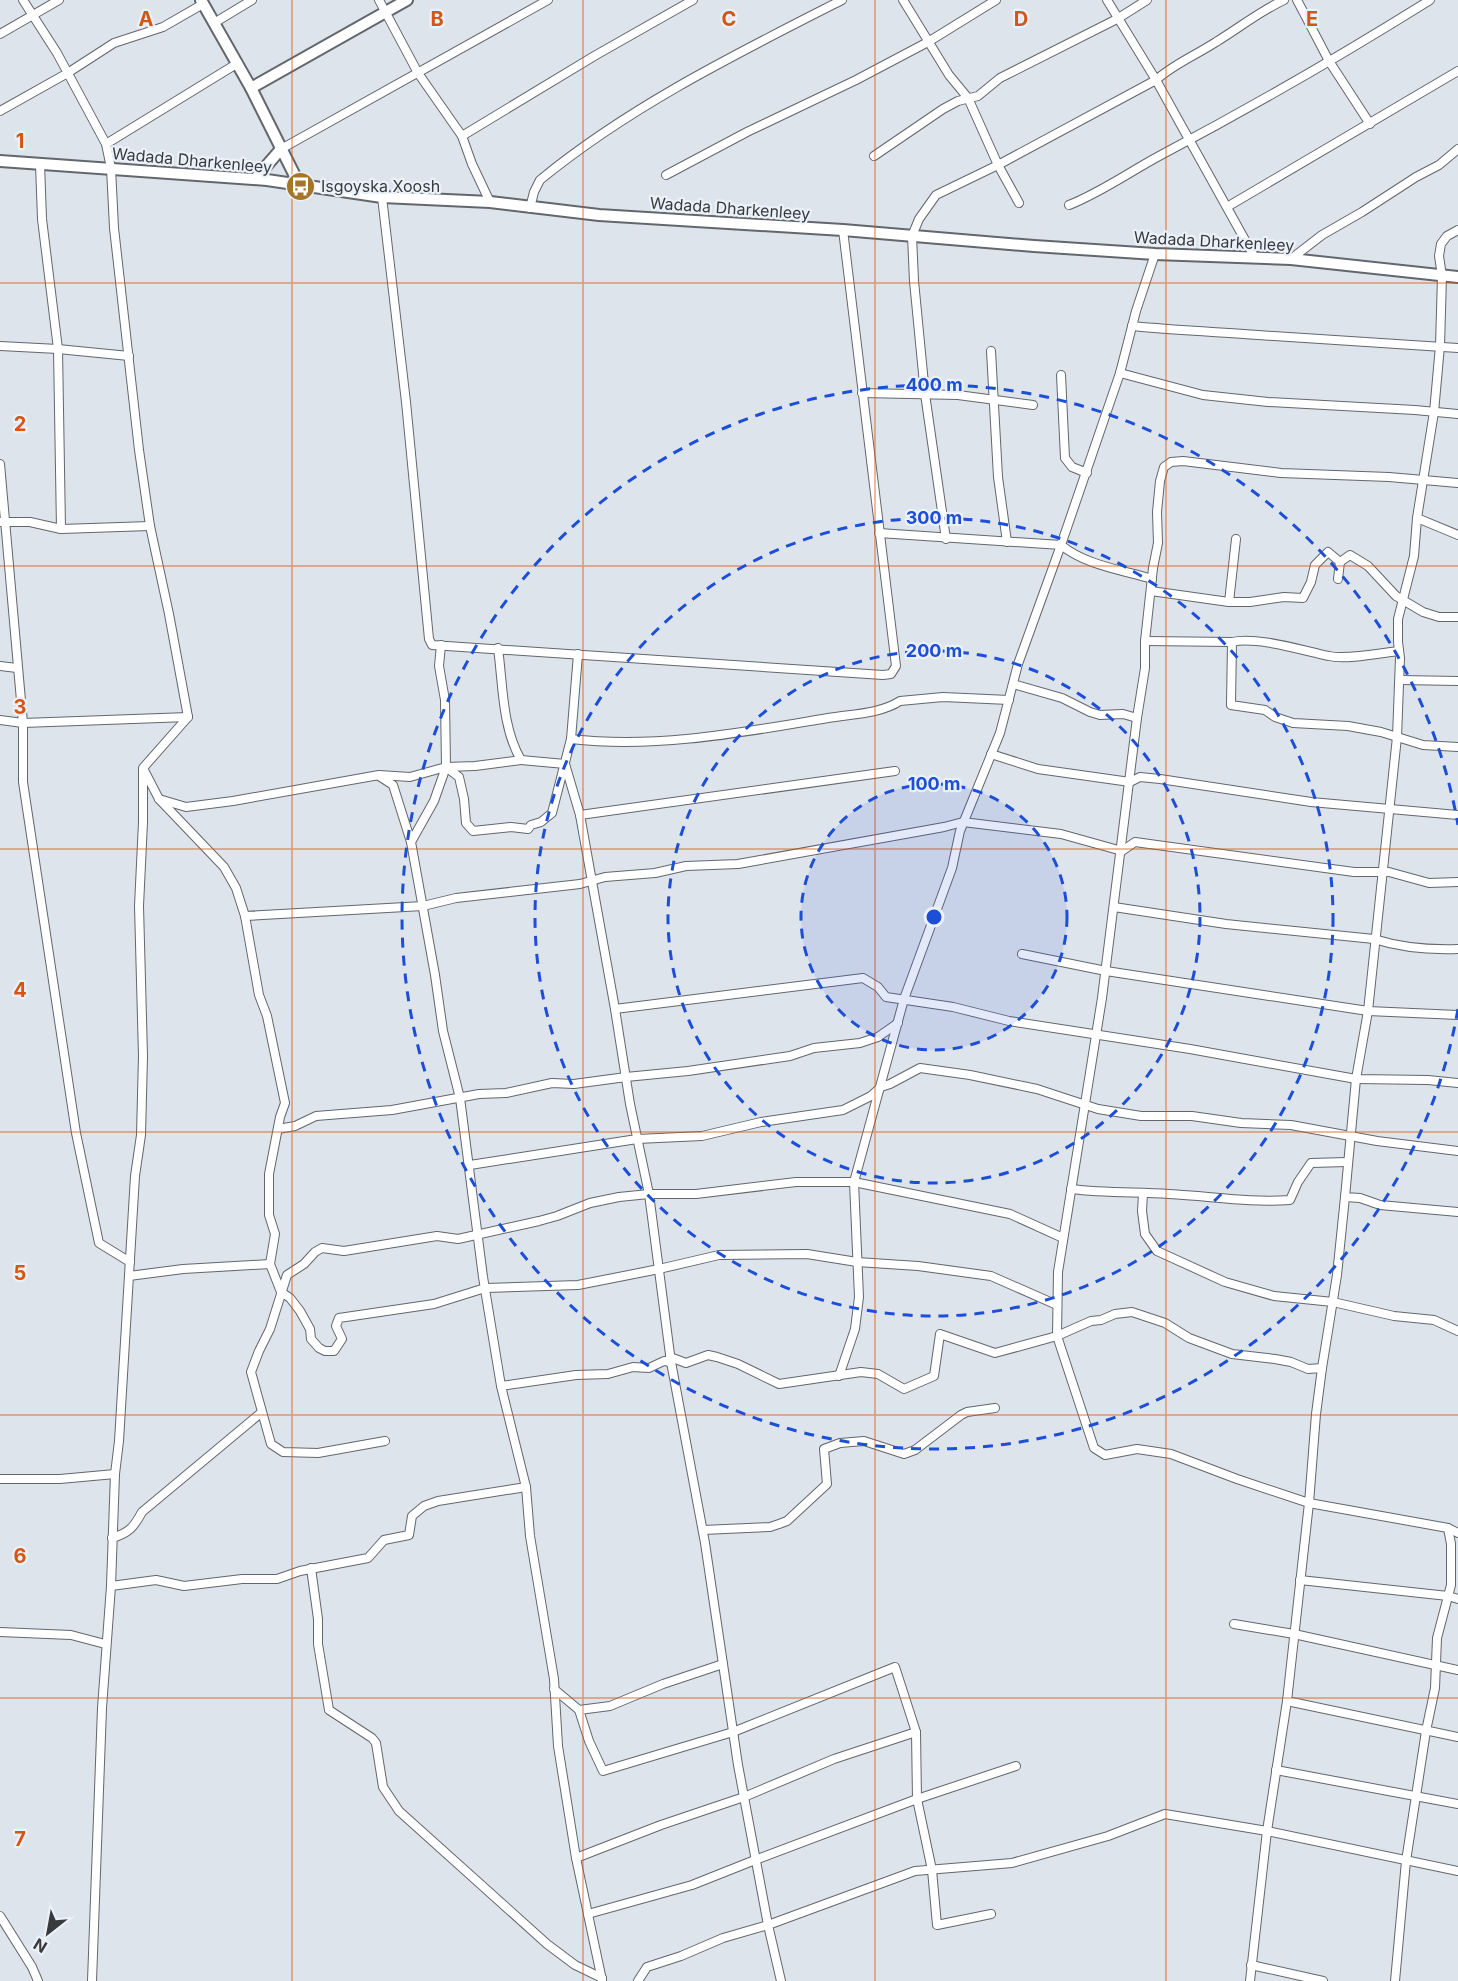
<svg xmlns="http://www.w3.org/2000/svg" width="1458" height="1981" font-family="Inter,sans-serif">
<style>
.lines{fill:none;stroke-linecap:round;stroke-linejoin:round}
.minor-casing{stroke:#62676d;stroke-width:10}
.tertiary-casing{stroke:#62676d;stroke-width:14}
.secondary-casing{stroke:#62676d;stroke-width:14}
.minor{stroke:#fff;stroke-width:8}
.tertiary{stroke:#fff;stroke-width:10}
.secondary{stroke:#fff;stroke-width:10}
.grid{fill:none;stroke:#d65611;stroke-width:1.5;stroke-opacity:0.55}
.ring{fill:none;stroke:#1d4ed8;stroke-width:3;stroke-dasharray:10 8}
.labels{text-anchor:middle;stroke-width:4.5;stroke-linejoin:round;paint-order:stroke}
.street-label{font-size:16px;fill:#383a3d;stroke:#ebf1f9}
.poi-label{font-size:16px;fill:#383a3d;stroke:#ebf1f9;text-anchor:start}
.grid-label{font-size:20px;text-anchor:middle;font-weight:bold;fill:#d65611;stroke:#ebf1f9;stroke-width:4.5;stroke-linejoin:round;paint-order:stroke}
.centre{fill:#1d4ed8;stroke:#ebf1f9;stroke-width:3}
.ring-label{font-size:18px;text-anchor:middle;font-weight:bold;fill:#1d4ed8;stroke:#ebf1f9;stroke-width:4.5;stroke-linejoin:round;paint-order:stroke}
</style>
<rect width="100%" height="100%" fill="#dee4eb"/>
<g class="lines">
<defs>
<g id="minor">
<polyline points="23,0 57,53 106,144 111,168 114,228 139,450 150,526 169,614 188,717 143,768 143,822 139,906 143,1056 141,1135 135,1176 119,1441 115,1474 111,1586 102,1708 92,1981"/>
<polyline points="379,0 418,73 462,136 472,164 490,202"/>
<polyline points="903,0 949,75 968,98 998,165 1019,203"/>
<polyline points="1107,0 1156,80 1255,258"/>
<polyline points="1297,0 1329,61 1370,124"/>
<polyline points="214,23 252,0"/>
<polyline points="0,34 59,0"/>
<polyline points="0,111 66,74 114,43 163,27 203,4"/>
<polyline points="462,136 596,55 693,0"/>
<polyline points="106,144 238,63"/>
<polyline points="281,149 548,0"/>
<polyline points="874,156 943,109 958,101 978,96 1000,78 1117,19 1147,0"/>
<polyline points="40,164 42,219 58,349 61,529"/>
<polyline points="666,175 747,132 856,80 928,42 996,0"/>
<polyline points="382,197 406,402 429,639 432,645 883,675 891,674 896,666 843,230"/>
<path d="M1069,205C1100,193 1131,171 1161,155C1252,107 1342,55 1430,0"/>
<polyline points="1227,207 1458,71"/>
<path d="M530,208L534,192L540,180C630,106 738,53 842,0"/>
<polyline points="1458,230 1447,236 1441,244 1439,256 1442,276 1440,346 1434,412 1417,518 1414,556 1398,619 1398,642 1400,658 1397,737 1368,1011 1356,1079 1345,1197 1360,1198 1380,1205 1458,1212"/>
<polyline points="1291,259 1322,235 1362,212 1416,177 1439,165 1458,149"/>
<path d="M1132,326C1174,330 1216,332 1258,335L1458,348"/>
<polyline points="0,346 58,349 129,356"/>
<polyline points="991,351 998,477 1007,542"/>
<polyline points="1120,373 1203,395 1268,402 1415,410 1458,414"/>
<polyline points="1061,375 1065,458 1072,467 1087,473"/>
<polyline points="862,393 958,395 1033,405"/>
<polyline points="0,464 23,723 23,782 76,1133 99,1243 130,1262"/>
<polyline points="1417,518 1458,535"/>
<polyline points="0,522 30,522 61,529 150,526"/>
<path d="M946,539L925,394L914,281L912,236L919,219L936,195L998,165L1156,80C1174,64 1196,55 1216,42C1239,28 1260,11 1284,0"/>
<path d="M1152,579C1122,570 1085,565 1061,545L1120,373L1136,311L1155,254"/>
<polyline points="1338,579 1340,562 1350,555 1368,566 1396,596 1423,612 1439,617 1458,617"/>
<polyline points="1151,591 1229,602 1250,602 1284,597 1303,598 1311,582 1315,565 1328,552 1340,562"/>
<polyline points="1229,602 1236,539"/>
<polyline points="1145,641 1232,642 1231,705 1265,710 1275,717 1293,723 1348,726 1381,732 1423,745 1458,747"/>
<path d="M1232,642C1257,636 1304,651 1329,656C1346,660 1381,653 1399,651"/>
<polyline points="441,645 439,666 445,700 446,767 434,801 411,842 435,975 443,1031 460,1098 483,1277 501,1386"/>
<path d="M498,648C503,685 502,728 521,760L565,764L580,815L615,1009L630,1104L649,1194L671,1362L705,1543L738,1765L768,1925L723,1938L681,1956L647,1967L638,1981"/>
<polyline points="0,666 17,668"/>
<polyline points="1400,680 1458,681"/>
<polyline points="1013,684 1062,698 1090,712 1100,715 1123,714 1137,718 1145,668 1145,641 1153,568 1158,543 1157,512 1160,481 1164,467 1171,462 1183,461 1281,473 1389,477 1458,483"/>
<polyline points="1137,718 1102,998 1058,1272 1057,1336 1094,1448 1105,1455 1137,1449 1171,1454 1237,1479 1309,1503 1287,1701 1267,1831 1250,1981"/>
<polyline points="0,720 23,723 188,717"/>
<path d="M571,739C657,749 744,732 828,718C851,714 880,714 900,701L943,697L1009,700"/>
<polyline points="991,754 1038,769 1130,782 1140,777 1160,779 1311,802 1458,815"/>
<polyline points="446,767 459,777 464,799 466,823 473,831 511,827 528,829 531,825 541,822 552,813 571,739 578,654"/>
<polyline points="144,770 159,799 224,867 236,888 245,916 259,995 267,1016 285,1103 280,1117 269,1174 269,1215 275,1234 270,1264 281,1292 290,1298 300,1311 310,1329 311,1339 319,1348 325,1351 334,1351 342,1339 336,1326 339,1318 434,1304 485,1288 578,1285 659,1269 719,1255 807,1254 857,1262 918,1266 991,1276 1057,1305"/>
<polyline points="379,776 393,785 411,842"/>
<polyline points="159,799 186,807 233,801 379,775 410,777 446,767 475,766 521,760"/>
<polyline points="580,815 895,771"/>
<path d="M1114,907L1226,924L1374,939C1402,948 1428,950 1458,949"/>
<polyline points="245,916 423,906 456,898 580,884 605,877 655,873 686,866 738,864 944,827 963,822 1061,834 1122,851 1135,842 1354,872 1389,872 1429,883 1458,882"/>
<polyline points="1022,954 1106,971 1368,1011 1458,1015"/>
<polyline points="615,1009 863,978 878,987 886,997 953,1007 1009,1021 1190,1049 1356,1079 1428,1080 1458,1083"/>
<polyline points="278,1129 295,1126 316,1116 392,1110 479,1094 506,1093 552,1083 574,1084 626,1077 688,1071 790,1056 814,1048 860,1043 878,1037 898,1023"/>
<polyline points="470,1165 637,1139 702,1136 761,1122 843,1110 871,1096 881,1087 890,1084 920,1068 970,1075 1037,1089 1098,1109 1141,1116 1192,1116 1241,1123 1291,1125 1377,1141 1458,1151"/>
<path d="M1071,1189C1104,1193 1135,1192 1169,1194C1211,1196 1248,1203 1290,1200L1298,1182L1311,1163L1347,1162"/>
<polyline points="1143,1194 1142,1211 1145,1234 1157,1251 1225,1282 1274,1296 1333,1302 1394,1316 1434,1320 1458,1331"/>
<polyline points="129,1276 183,1269 270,1264"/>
<polyline points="670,1357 686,1363 708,1355 717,1357 738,1364 779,1384 861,1372 878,1374 904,1389 934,1376 940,1334 995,1353 1057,1336 1091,1321 1101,1320 1115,1314 1132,1312 1165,1323 1189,1338 1232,1354 1275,1359 1291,1362 1308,1369 1322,1368 1316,1414 1309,1503 1448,1528 1458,1533"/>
<polyline points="1322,1368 1337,1275 1345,1197"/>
<polyline points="839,1376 855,1329 859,1297 854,1182 904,999 952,868 960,831 1000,733 1018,664 1061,545 879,533"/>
<polyline points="385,1441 318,1453 283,1452 271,1444 251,1372 259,1351 270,1329 287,1275 304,1264 315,1252 322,1248 344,1251 437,1236 458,1239 539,1221 557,1216 590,1203 619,1197 649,1194 696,1194 796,1182 854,1182 1010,1214 1063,1238"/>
<polyline points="0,1479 60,1479 115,1474"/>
<polyline points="526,1487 530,1536 554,1679 558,1746 576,1858 602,1980"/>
<polyline points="703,1530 770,1527 779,1524 787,1521 827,1484 824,1449 840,1443 864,1441 904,1454 915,1450 961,1415 967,1412 995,1408"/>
<path d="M112,1538C129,1533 134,1527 142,1512L262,1412"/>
<polyline points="311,1568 318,1619 318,1644 329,1710 372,1738 376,1743 383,1787 399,1811 547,1944 575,1965 602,1978"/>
<polyline points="1300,1580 1448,1596 1458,1599"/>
<polyline points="111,1586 156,1580 184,1586 242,1579 277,1579 300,1571 368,1558 384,1540 409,1535 412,1516 424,1506 438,1501 526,1487 501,1386 576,1375 608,1374 633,1367 649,1368 664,1361 671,1362"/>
<polyline points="1234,1624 1294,1634 1458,1670"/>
<polyline points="0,1632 71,1635 105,1644"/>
<polyline points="554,1689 579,1710 610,1706 663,1684 723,1664"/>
<polyline points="1287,1701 1458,1737"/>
<polyline points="579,1710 589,1741 603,1771 733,1732 895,1667 916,1732 917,1799 932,1870 937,1925 991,1914"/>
<polyline points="1276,1770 1458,1804"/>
<polyline points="576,1858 661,1825 744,1797 834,1759 916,1732"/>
<polyline points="588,1914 692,1885 755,1860 917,1799 1016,1766"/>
<polyline points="0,1916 32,1967 38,1981"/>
<polyline points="1251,1965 1323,1981"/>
<polyline points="781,1981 768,1925 915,1871 1012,1863 1108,1836 1165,1814 1267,1831 1458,1871"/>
<polyline points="1395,1981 1406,1861 1426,1731 1435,1688 1437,1638 1451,1585 1451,1544 1448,1528"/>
</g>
<polyline id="tertiary" points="251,88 407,0"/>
<g id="secondary">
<polyline points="201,0 251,88 300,186"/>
<polyline points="0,161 267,180 382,197 490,202 599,215 843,230 1034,246 1155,254 1291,259 1458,277"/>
<polyline points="255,179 281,149"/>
</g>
</defs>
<!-- minor casing -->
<use href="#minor" class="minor-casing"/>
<!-- tertiary casing -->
<use href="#tertiary" class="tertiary-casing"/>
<!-- secondary casing -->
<use href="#secondary" class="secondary-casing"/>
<!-- minor -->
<use href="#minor" class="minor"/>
<!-- tertiary -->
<use href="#tertiary" class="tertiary"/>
<!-- secondary -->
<use href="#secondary" class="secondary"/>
</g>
<!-- grid -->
<path class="grid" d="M292,0V1981M583,0V1981M875,0V1981M1166,0V1981M0,283H1458M0,566H1458M0,849H1458M0,1132H1458M0,1415H1458M0,1698H1458"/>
<!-- distance rings -->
<circle cx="934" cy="917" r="133" fill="#1d4ed8" fill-opacity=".12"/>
<g class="ring">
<circle cx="934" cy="917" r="133"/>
<circle cx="934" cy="917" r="266"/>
<circle cx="934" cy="917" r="399"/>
<path d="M1458 1009A532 532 0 1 1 1458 825"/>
</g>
<!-- icons -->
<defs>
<symbol id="bus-disc" viewBox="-11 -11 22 22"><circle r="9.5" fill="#a5762a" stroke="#ebf1f9"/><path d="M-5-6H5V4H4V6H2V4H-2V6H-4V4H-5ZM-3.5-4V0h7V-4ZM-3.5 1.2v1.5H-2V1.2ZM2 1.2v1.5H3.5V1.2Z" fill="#fff"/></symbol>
</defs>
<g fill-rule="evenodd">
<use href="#bus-disc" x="284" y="170" width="33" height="33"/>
</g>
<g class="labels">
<!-- street labels -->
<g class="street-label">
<text transform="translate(192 160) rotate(5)" y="6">Wadada Dharkenleey</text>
<text transform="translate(730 208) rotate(4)" y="6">Wadada Dharkenleey</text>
<text transform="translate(1214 241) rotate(3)" y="6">Wadada Dharkenleey</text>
</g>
<!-- poi labels -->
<g class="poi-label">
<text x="321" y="192">Isgoyska Xoosh</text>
</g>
</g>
<g class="grid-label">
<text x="146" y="26">A</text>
<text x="437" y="26">B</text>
<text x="729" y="26">C</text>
<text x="1021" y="26">D</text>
<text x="1312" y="26">E</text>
<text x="20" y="148">1</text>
<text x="20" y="431">2</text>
<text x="20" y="714">3</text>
<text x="20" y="997">4</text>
<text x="20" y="1280">5</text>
<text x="20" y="1563">6</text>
<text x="20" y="1846">7</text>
</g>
<circle cx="934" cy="917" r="9" class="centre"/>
<g class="ring-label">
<text x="934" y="391">400 m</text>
<text x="934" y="524">300 m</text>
<text x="934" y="657">200 m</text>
<text x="934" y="790">100 m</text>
</g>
<!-- north arrow -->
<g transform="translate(48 1933) rotate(211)" stroke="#ebf1f9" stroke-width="4.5" paint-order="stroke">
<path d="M0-4.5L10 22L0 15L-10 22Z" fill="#383a3d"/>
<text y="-9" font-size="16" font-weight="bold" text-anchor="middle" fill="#383a3d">N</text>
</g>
</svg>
